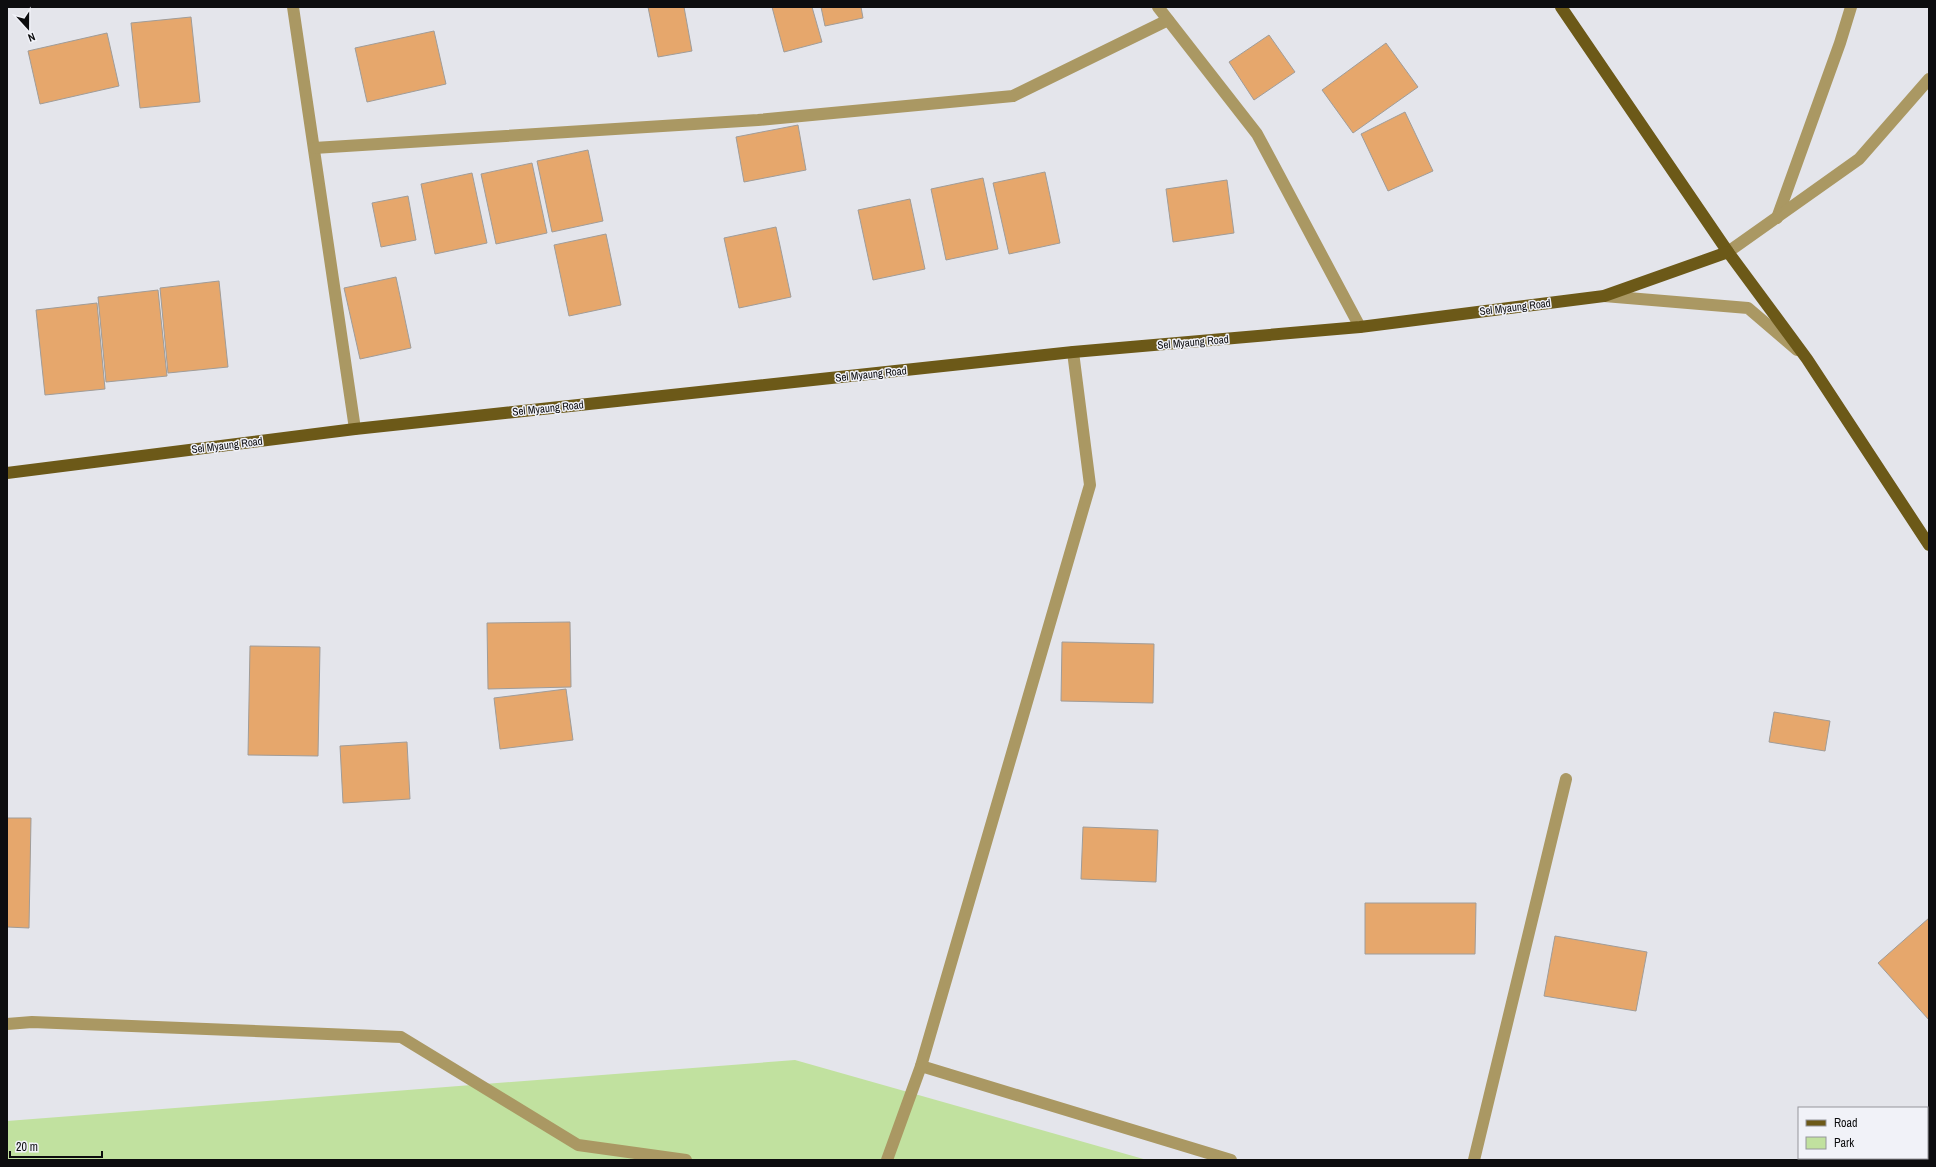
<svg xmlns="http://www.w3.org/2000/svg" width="1936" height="1167" font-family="'Archivo Narrow',sans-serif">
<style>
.green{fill:#c1e19f}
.building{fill:#e6a76c;stroke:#a09c98}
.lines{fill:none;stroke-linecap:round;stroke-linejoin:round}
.minor{stroke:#aa9863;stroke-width:12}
.major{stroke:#6c5918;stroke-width:12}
.labels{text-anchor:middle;stroke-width:3;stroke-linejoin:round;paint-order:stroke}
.street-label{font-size:11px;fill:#0d0d0f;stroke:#f1f2f8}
</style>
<rect width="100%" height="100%" fill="#e4e5eb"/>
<!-- green -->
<polygon class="green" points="795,1060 1147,1160 7,1160 7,1121"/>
<!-- building -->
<g class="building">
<polygon points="648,7 684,7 692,51 658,57"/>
<polygon points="772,7 812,7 822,42 784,52"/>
<polygon points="821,7 861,7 863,18 825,26"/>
<polygon points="191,17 200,102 140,108 131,23"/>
<polygon points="434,31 446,84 367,102 355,48"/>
<polygon points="107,33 119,86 40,104 28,51"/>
<polygon points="1269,35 1295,72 1254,100 1229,62"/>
<polygon points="1386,43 1418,87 1353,133 1322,90"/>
<polygon points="1405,112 1433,171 1388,191 1361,134"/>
<polygon points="798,125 806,170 744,182 736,137"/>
<polygon points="588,150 603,221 552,232 537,161"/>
<polygon points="532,163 547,233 496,244 481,174"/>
<polygon points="1045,172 1060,243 1009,254 993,183"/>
<polygon points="472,173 487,243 435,254 421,184"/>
<polygon points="983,178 998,249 946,260 931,189"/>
<polygon points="1227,180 1234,233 1173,242 1166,189"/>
<polygon points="408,196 416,240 381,247 372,203"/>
<polygon points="910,199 925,269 873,280 858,210"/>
<polygon points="776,227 791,297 739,308 724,238"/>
<polygon points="606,234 621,305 569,316 554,245"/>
<polygon points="396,277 411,348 360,359 344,288"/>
<polygon points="219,281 228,367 168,373 160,288"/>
<polygon points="158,290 167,376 106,382 98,297"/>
<polygon points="97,303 105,389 45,395 36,310"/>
<polygon points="570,622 571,687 488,689 487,623"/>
<polygon points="1062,642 1154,644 1153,703 1061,701"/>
<polygon points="250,646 320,647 318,756 248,755"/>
<polygon points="566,689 573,740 500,749 494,698"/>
<polygon points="1774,712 1830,721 1825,751 1769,742"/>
<polygon points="407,742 410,799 343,803 340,746"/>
<polygon points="7,818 31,818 29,928 7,927"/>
<polygon points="1083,827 1158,830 1156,882 1081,879"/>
<polygon points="1365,903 1476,903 1475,954 1365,954"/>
<polygon points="1929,918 1929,1020 1878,963"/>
<polygon points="1555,936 1647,952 1636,1011 1544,996"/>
</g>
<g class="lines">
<!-- minor -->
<g class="minor">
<polyline points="293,7 355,429"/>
<polyline points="1158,7 1257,134 1360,327"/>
<polyline points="314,148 758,120 1013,96 1168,20"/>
<polyline points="1777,218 1840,43 1851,7"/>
<polyline points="1728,252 1859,159 1929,79"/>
<polyline points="1604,296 1748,308 1797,350"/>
<polyline points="7,1024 32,1022 401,1037 578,1145 686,1160"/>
<polyline points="921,1066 1231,1160"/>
<polyline points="887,1160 921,1066 1090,485 1073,352"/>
<polyline points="1474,1160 1566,779"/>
</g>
<!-- major -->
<g class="major">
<polyline points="1561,7 1728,252 1807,359 1929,545"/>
<polyline points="7,473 355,429 1073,352 1360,327 1604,296 1728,252"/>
</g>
</g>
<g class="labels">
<!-- street labels -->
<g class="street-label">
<text transform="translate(1515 307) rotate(-7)" y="4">Sel Myaung Road</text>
<text transform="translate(1193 342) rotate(-5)" y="4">Sel Myaung Road</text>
<text transform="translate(871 374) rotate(-6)" y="4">Sel Myaung Road</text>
<text transform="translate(548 408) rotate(-6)" y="4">Sel Myaung Road</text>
<text transform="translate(227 445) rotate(-7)" y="4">Sel Myaung Road</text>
</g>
</g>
<!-- border -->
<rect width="1936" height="1167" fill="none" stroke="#0d0d0f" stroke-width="16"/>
<!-- legend -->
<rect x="1798" y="1107" width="130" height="52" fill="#f1f2f8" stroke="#96969b"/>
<rect x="1806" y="1120" width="20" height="6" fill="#6c5918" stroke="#96969b"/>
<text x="1834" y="1127" font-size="12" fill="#0d0d0f">Road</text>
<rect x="1806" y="1137" width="20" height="12" fill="#c1e19f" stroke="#96969b"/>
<text x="1834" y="1147" font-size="12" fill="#0d0d0f">Park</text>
<!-- north arrow -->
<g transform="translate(28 28) rotate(159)" stroke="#f1f2f8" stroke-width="3" paint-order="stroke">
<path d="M0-3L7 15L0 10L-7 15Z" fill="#0d0d0f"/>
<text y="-6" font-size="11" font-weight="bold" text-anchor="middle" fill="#0d0d0f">N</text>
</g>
<!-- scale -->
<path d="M10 1151v6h92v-6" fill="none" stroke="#0d0d0f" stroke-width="2"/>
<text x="16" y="1151" font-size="12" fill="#0d0d0f" stroke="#f1f2f8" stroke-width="3" paint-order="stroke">20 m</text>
</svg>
